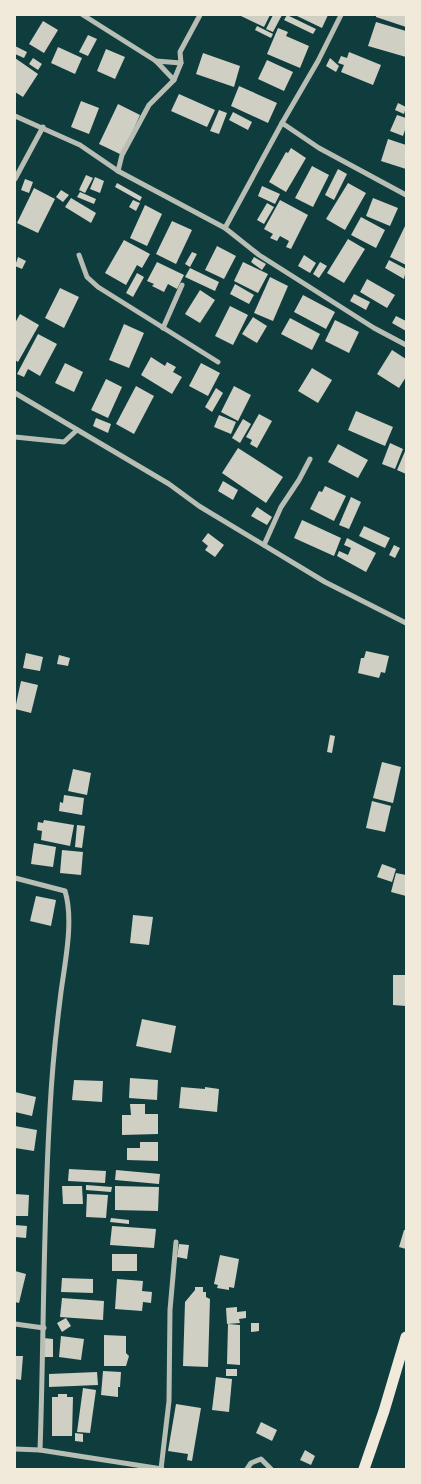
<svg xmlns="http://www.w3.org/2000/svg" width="421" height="1484" font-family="Georgia,serif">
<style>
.building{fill:#cfcfc3}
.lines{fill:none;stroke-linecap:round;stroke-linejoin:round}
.minor{stroke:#b8beb3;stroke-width:5}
.primary{stroke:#f1e9da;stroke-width:11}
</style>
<rect width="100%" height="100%" fill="#0f3d3e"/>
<!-- building -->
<g class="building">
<polygon points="241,15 270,15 264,27 241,16"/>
<polygon points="273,15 282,15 273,32 266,29"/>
<polygon points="287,15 316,29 313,34 284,20"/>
<polygon points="295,15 328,15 322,28"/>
<polygon points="376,15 406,15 406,27 376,17"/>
<polygon points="43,21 58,30 44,53 29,44"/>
<polygon points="376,22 406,31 406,57 368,46"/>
<polygon points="257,26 273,34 271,38 255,30"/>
<polygon points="278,28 288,32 286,36 309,46 300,68 267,54"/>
<polygon points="88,35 97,39 88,56 79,52"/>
<polygon points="15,46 27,52 24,58 15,54"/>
<polygon points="58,47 82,58 75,74 51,63"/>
<polygon points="106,49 125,57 115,79 97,71"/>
<polygon points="349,52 381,65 373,85 341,72 344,65 338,63 341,56 347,58"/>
<polygon points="203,53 240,66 234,87 196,74"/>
<polygon points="15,58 38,74 23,97 15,92"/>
<polygon points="33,58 42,64 38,70 29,64"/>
<polygon points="330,58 339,66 336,72 326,66"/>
<polygon points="267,60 293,72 284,91 258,79"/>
<polygon points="239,86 277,103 268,123 231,106"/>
<polygon points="179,94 215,110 207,127 171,111"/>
<polygon points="81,101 99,108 89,134 71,127"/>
<polygon points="398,103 406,107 404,114 395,110"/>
<polygon points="118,104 140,115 122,155 99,144"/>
<polygon points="219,110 227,113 219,134 210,131"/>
<polygon points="233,112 252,122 248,130 229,120"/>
<polygon points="397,115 406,118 406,127 403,136 390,131"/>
<polygon points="388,139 406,145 406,169 381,161"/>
<polygon points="291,148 306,158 286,192 269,182 286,152 288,153"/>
<polygon points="312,166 329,175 313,207 295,198"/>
<polygon points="338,169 347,174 334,200 325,195"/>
<polygon points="86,175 93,178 85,193 79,190"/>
<polygon points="95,177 104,181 100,193 90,189"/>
<polygon points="25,179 33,182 29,193 21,190"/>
<polygon points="117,183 142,197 140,201 115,187"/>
<polygon points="348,183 366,193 345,230 326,219"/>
<polygon points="262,186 280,194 275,204 258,196"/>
<polygon points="34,188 55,199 38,233 17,223"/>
<polygon points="61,190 69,195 63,202 56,197"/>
<polygon points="80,192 96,199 94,204 77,197"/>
<polygon points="71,198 96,213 91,223 65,207"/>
<polygon points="373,198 398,208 390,226 366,216"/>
<polygon points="133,200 140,203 136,211 129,207"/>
<polygon points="280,200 308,215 291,249 286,247 289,241 280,236 277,241 270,238 273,234 264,229"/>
<polygon points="267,203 274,207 264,224 257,220"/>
<polygon points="145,205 162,214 147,246 130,238"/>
<polygon points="361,217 385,230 376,248 351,235"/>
<polygon points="172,221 192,230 176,264 156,254"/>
<polygon points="406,224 406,265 390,257"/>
<polygon points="348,239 365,249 344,283 327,273"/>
<polygon points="124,240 150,254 142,268 137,265 126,285 105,273"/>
<polygon points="217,246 236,256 224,279 205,270"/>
<polygon points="192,252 197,254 190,267 185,264"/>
<polygon points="304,255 316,263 310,273 298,266"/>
<polygon points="18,257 26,261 22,269 15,266"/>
<polygon points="254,257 266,264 262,270 251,262"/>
<polygon points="389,260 406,269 404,279 385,268"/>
<polygon points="157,262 184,275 177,289 168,284 164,292 152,286 154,284 147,281"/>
<polygon points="243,262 268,274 258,293 234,281"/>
<polygon points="320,262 327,266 319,278 313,274"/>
<polygon points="190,268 219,282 215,291 185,277"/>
<polygon points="137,273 144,277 133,297 126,293"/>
<polygon points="270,277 288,286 273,321 254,313"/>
<polygon points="367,279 395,295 387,308 360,292"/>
<polygon points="235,284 254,295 249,304 230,294"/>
<polygon points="60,288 79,297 64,328 45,318"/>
<polygon points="200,290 215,300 200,323 185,314"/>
<polygon points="354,294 370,302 366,310 350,301"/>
<polygon points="303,295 335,312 326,329 294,312"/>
<polygon points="230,306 248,315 233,345 215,336"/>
<polygon points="20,314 39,325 18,362 15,360 15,323"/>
<polygon points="396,316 406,321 406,331 392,323"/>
<polygon points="253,317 267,326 257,343 242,334"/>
<polygon points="290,318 320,334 312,350 281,334"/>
<polygon points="335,320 359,332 349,353 325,341"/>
<polygon points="124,324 144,333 129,368 109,360"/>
<polygon points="38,334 57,344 40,376 28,369 24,377 17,374"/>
<polygon points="392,350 406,359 406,377 399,388 377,374"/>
<polygon points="151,357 165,366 167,362 176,367 173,372 182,377 172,394 141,375"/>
<polygon points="65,363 83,372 74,392 55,383"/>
<polygon points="201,363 220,373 208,396 189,386"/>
<polygon points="312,368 332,380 318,403 298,391"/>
<polygon points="106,379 122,387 108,418 91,410"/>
<polygon points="136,386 154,396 134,434 116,424"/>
<polygon points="234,386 251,395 238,421 221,412"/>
<polygon points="216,388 223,393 212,412 205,407"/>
<polygon points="356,411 393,427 385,446 348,430"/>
<polygon points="259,414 272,421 257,448 250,444 252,440 246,437"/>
<polygon points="219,415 236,422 231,434 214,427"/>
<polygon points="96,418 111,424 108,433 93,426"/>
<polygon points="243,419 251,424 240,443 232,438"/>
<polygon points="390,443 403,449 395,469 382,464"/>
<polygon points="338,444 368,460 358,478 328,462"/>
<polygon points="238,448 283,477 266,503 222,473"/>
<polygon points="406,449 406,474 397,470"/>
<polygon points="223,481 238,490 233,500 218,491"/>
<polygon points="325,486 346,496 334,521 310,509 319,491 322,492"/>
<polygon points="351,497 361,502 349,529 339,525"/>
<polygon points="257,507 272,517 267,525 251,516"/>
<polygon points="302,520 341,538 334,556 294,538"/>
<polygon points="364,526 390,538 385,548 359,536"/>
<polygon points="208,533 224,545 215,557 205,550 208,546 202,541"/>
<polygon points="347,538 376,553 366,572 337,556 339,551 348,555 351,548 344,545"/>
<polygon points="394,545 400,548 395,558 389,555"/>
<polygon points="366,651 389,656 385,673 381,672 379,678 358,673 361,658 364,658"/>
<polygon points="26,653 43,657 40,671 23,668"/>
<polygon points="59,655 70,658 68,666 57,664"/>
<polygon points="21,681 38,685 31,713 15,709"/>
<polygon points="330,735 335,736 332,753 327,752"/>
<polygon points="382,762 401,767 393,803 373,798"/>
<polygon points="73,769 91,773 87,795 68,791"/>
<polygon points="64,795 84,798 82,815 59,811 60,802 63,803"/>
<polygon points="372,801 391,806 385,832 366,828"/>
<polygon points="44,820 74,825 70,846 41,840 42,831 37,830 38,822 43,823"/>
<polygon points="77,825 85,826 82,848 75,847"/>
<polygon points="34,843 56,847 53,867 31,864"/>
<polygon points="62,850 83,852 81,875 60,873"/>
<polygon points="382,864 396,869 392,882 377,877"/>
<polygon points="396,873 406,875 406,896 391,892"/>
<polygon points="36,896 56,900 51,926 30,921"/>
<polygon points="133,915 153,917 149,945 130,943"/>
<polygon points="393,975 406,975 406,1006 393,1005"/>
<polygon points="142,1019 176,1026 171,1053 136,1046"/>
<polygon points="130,1078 158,1080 157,1100 129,1098"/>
<polygon points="74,1080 103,1081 102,1102 72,1100"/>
<polygon points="181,1087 205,1089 205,1087 219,1089 217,1112 179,1108"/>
<polygon points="15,1092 36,1097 32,1116 15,1112"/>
<polygon points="130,1104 145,1104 145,1114 158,1114 158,1134 122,1135 122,1115 131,1115"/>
<polygon points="15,1126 37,1130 34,1151 15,1148"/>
<polygon points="140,1142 158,1142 158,1161 127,1160 127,1148 140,1148"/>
<polygon points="69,1169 106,1171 105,1183 68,1181"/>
<polygon points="116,1170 160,1174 159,1184 115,1180"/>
<polygon points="86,1185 112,1187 111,1192 86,1190"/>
<polygon points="62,1186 82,1186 83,1204 63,1204"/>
<polygon points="115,1186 159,1187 158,1211 115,1210"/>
<polygon points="15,1194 29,1195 28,1216 15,1216"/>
<polygon points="87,1194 108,1195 106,1218 86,1217"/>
<polygon points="111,1218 129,1220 129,1224 110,1222"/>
<polygon points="15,1225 27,1226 26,1238 15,1237"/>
<polygon points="112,1226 156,1229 154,1248 110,1245"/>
<polygon points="404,1230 406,1230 406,1249 399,1247"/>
<polygon points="179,1244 189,1245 187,1259 177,1257"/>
<rect x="112" y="1254" width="25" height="17"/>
<polygon points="220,1255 239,1259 234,1288 229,1287 229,1290 217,1288 218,1285 214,1284"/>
<polygon points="15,1271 26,1274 19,1303 15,1302"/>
<polygon points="62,1278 93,1279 93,1293 61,1292"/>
<polygon points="117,1279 143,1281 142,1291 152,1292 151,1303 143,1302 142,1311 115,1309"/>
<polygon points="195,1287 203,1287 203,1292 206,1292 206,1297 210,1299 208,1367 183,1366 185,1302 195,1290"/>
<polygon points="62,1298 104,1301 103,1320 60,1317"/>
<polygon points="237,1307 237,1312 246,1311 246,1318 239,1319 240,1323 227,1324 226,1308"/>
<polygon points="66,1318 71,1326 62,1332 57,1323"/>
<polygon points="251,1323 259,1323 259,1331 251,1332"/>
<polygon points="228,1324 240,1325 240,1365 227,1364"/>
<polygon points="104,1335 126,1336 126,1353 129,1356 126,1366 104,1366"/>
<polygon points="61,1336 84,1339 81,1360 59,1357"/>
<polygon points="43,1338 53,1339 53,1357 43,1357"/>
<polygon points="15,1356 23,1356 21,1380 15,1379"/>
<rect x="226" y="1369" width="11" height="7"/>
<polygon points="103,1371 121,1372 120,1387 118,1387 118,1397 101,1395"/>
<polygon points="97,1372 98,1385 49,1387 49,1374"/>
<polygon points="216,1377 232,1379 229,1412 212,1410"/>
<polygon points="83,1388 96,1390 90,1433 77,1432"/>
<polygon points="58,1394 67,1394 67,1397 73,1397 72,1436 52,1436 52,1397 58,1397"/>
<polygon points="176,1404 201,1408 192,1461 187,1460 188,1454 168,1451"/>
<polygon points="261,1422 277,1430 272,1441 256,1433"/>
<polygon points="75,1433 83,1434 83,1442 75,1441"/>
<polygon points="305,1450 315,1456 311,1465 300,1460"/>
</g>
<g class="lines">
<!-- minor -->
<g class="minor">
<polyline points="83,15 156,61 174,80"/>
<polyline points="156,61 181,63"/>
<polyline points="15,116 80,145 118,171 225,228 259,255 374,328 406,345"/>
<polyline points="282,123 319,148 406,195"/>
<polyline points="118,171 122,155 149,105 174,80 181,63 180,52 200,15"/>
<polyline points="15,179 43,127"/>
<polyline points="225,228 282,123 318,61 341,15"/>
<polyline points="79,255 87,277 98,287 218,362"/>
<polyline points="163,328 182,285"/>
<polyline points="15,393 169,484 199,506 325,582 406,623"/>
<polyline points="15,437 64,442 77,430"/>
<polyline points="264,545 281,507 299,480 310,459"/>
<path d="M15,878L65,891C74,920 65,962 61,992C56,1031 52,1070 50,1109C43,1223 44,1336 40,1450"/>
<polyline points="15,1324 44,1328"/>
<polyline points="15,1449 40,1450 162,1469"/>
<polyline points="161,1469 169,1401 170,1310 176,1242"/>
<polyline points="247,1469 251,1463 261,1459 271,1469"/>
</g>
<!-- primary -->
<polyline class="primary" points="364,1469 384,1411 406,1337"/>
</g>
<!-- border -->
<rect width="421" height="1484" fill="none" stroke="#f1e9da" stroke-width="32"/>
</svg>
